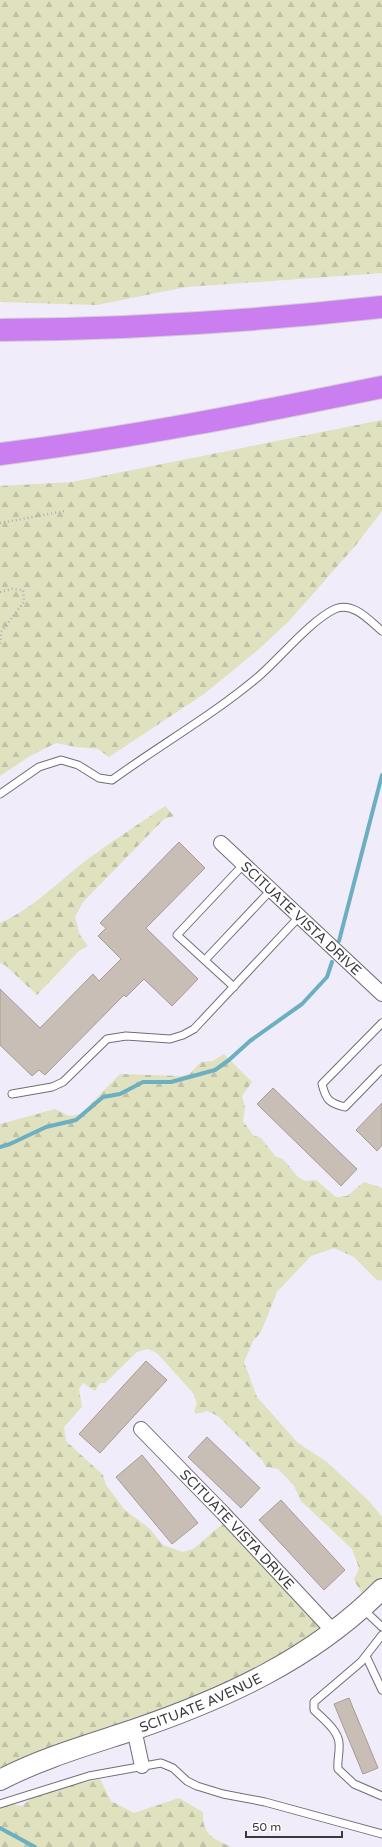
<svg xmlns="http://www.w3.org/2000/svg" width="382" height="1847" font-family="'Varela Round',sans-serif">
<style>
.forest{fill:url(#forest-firs)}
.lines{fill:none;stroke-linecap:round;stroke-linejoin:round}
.stream{stroke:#6bafc0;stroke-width:4}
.building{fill:#c9beb5;stroke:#a69c93}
.service-casing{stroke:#716d78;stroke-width:9}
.minor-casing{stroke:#716d78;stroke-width:16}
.secondary-casing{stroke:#716d78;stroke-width:22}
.motorway-casing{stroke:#d0cfd1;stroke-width:24}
.path{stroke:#b0acb7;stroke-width:2.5;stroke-dasharray:1 3;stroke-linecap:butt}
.service{stroke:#fff;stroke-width:7}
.minor{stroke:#fff;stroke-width:14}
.secondary{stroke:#fff;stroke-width:20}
.motorway{stroke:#ca7ef0;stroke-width:22}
.labels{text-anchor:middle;stroke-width:3;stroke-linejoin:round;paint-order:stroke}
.street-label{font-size:14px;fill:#3b393e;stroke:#fff}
</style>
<defs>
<pattern id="forest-firs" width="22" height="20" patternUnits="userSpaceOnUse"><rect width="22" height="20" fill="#dfe1bf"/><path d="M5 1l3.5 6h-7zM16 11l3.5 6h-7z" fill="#c0c2a5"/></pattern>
</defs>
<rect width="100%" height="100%" fill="#f1ecf9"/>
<!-- forest -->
<g class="forest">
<polygon points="0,0 382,0 382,273 186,287 97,305 0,302"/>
<polygon points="382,420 382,511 356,545 289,621 259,649 204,694 109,757 98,749 76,747 56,743 30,756 0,776 0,486 72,482"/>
<path d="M165,806L174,816L164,819L83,902L75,917L80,935L88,946L79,951L37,995L5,965L0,963V923C32,909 57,883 84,862C110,842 138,825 165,806Z"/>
<polygon points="224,1054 252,1082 242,1096 245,1107 243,1121 253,1135 261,1138 276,1157 283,1159 298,1177 305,1181 316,1180 336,1197 347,1196 364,1182 382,1188 382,1280 378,1281 354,1257 334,1248 311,1256 277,1292 261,1332 253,1341 244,1362 257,1397 298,1443 327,1462 369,1501 382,1517 382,1590 367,1602 354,1580 359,1568 352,1549 301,1501 293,1484 278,1469 266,1467 262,1460 218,1416 207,1411 196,1414 194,1411 197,1404 194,1394 157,1353 148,1349 137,1352 105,1383 100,1383 95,1391 83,1383 79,1389 82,1407 64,1427 66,1441 103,1475 106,1485 125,1510 150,1529 163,1545 183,1552 193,1549 228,1519 333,1631 266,1676 0,1783 0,1124 55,1109 69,1116 81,1114 120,1074 182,1076 190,1073 201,1062 213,1061"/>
<path d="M100,1779L111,1801L134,1813L179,1798L203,1812C202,1835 213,1838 231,1847H0V1801L22,1806L47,1785L77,1784Z"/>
</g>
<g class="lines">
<!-- stream -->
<g class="stream">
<polyline points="339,941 382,775"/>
<polyline points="0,1147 10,1144 46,1127 76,1120 103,1097 120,1094 143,1082 171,1082 215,1070 229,1060 250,1041 302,1004 327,977 332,962"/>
<polyline points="0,1828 35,1847"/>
</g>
</g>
<!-- building -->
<g class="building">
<polygon points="179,842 205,868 146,928 198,979 172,1006 144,979 126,997 124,995 45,1075 39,1070 32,1076 0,1045 0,989 40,1028 93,974 99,981 121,959 98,936 106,928 100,923"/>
<polygon points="273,1088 357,1169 341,1186 257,1104"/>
<polygon points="382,1103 382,1145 377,1151 356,1130"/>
<polygon points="146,1361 167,1380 100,1453 79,1434"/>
<polygon points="207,1437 260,1488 241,1508 188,1457"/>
<polygon points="142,1455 198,1523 172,1544 116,1477"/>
<polygon points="281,1500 345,1570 324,1590 259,1520"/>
<polygon points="349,1698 378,1768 363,1774 334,1704"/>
</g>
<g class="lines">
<defs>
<g id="service">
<path d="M0,794L39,767L61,760L78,765L99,778L112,780C160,745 213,715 258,677C280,658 311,620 335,609C353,601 370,621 382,631"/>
<polyline points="205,960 271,890"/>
<polyline points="234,987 177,935 244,864"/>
<path d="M382,1023L322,1084C326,1100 329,1103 345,1107L382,1069"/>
<polyline points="12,1094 52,1087 63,1082 107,1039 126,1036 170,1039 183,1035 194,1029 299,917"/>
<polyline points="363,1609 382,1627"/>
<path d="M382,1635L361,1662L314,1702V1710C323,1719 338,1730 339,1743C340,1752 337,1760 338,1769L354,1784L382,1796"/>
<polyline points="366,1656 382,1690"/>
<polyline points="0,1804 89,1776 161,1763 173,1768 187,1781 197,1786 223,1794 265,1802 382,1834"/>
</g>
<g id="minor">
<path id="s1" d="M221,843L382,994"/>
<path id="s2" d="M141,1429L223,1513L333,1631"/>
<polyline points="134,1729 142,1766"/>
</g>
<g id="secondary">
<path id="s3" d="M0,1780C42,1758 88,1745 133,1730C224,1699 313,1659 382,1589"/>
</g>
<g id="motorway">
<path d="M0,330C127,329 256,321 382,307"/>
<path d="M0,454C129,438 255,413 382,387"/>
</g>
</defs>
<!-- service casing -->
<use href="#service" class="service-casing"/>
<!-- minor casing -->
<use href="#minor" class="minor-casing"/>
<!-- secondary casing -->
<use href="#secondary" class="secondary-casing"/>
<!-- motorway casing -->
<use href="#motorway" class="motorway-casing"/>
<!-- path -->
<g class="path">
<polyline points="0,523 65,511"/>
<polyline points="0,592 12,589 23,590 24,602 1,632 0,645"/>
</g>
<!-- service -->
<use href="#service" class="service"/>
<!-- minor -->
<use href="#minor" class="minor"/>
<!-- secondary -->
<use href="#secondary" class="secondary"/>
<!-- motorway -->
<use href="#motorway" class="motorway"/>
</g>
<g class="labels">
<!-- street labels -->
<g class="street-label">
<text dy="5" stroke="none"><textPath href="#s1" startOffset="110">SCITUATE VISTA DRIVE</textPath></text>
<text dy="5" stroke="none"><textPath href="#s2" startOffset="139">SCITUATE VISTA DRIVE</textPath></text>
<text dy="5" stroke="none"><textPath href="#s3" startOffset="215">SCITUATE AVENUE</textPath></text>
</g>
</g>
<!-- scale -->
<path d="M246 1831v6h96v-6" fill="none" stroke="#3b393e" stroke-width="2"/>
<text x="252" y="1831" font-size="12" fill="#3b393e" stroke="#ffffff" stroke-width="3" paint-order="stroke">50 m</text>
</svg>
